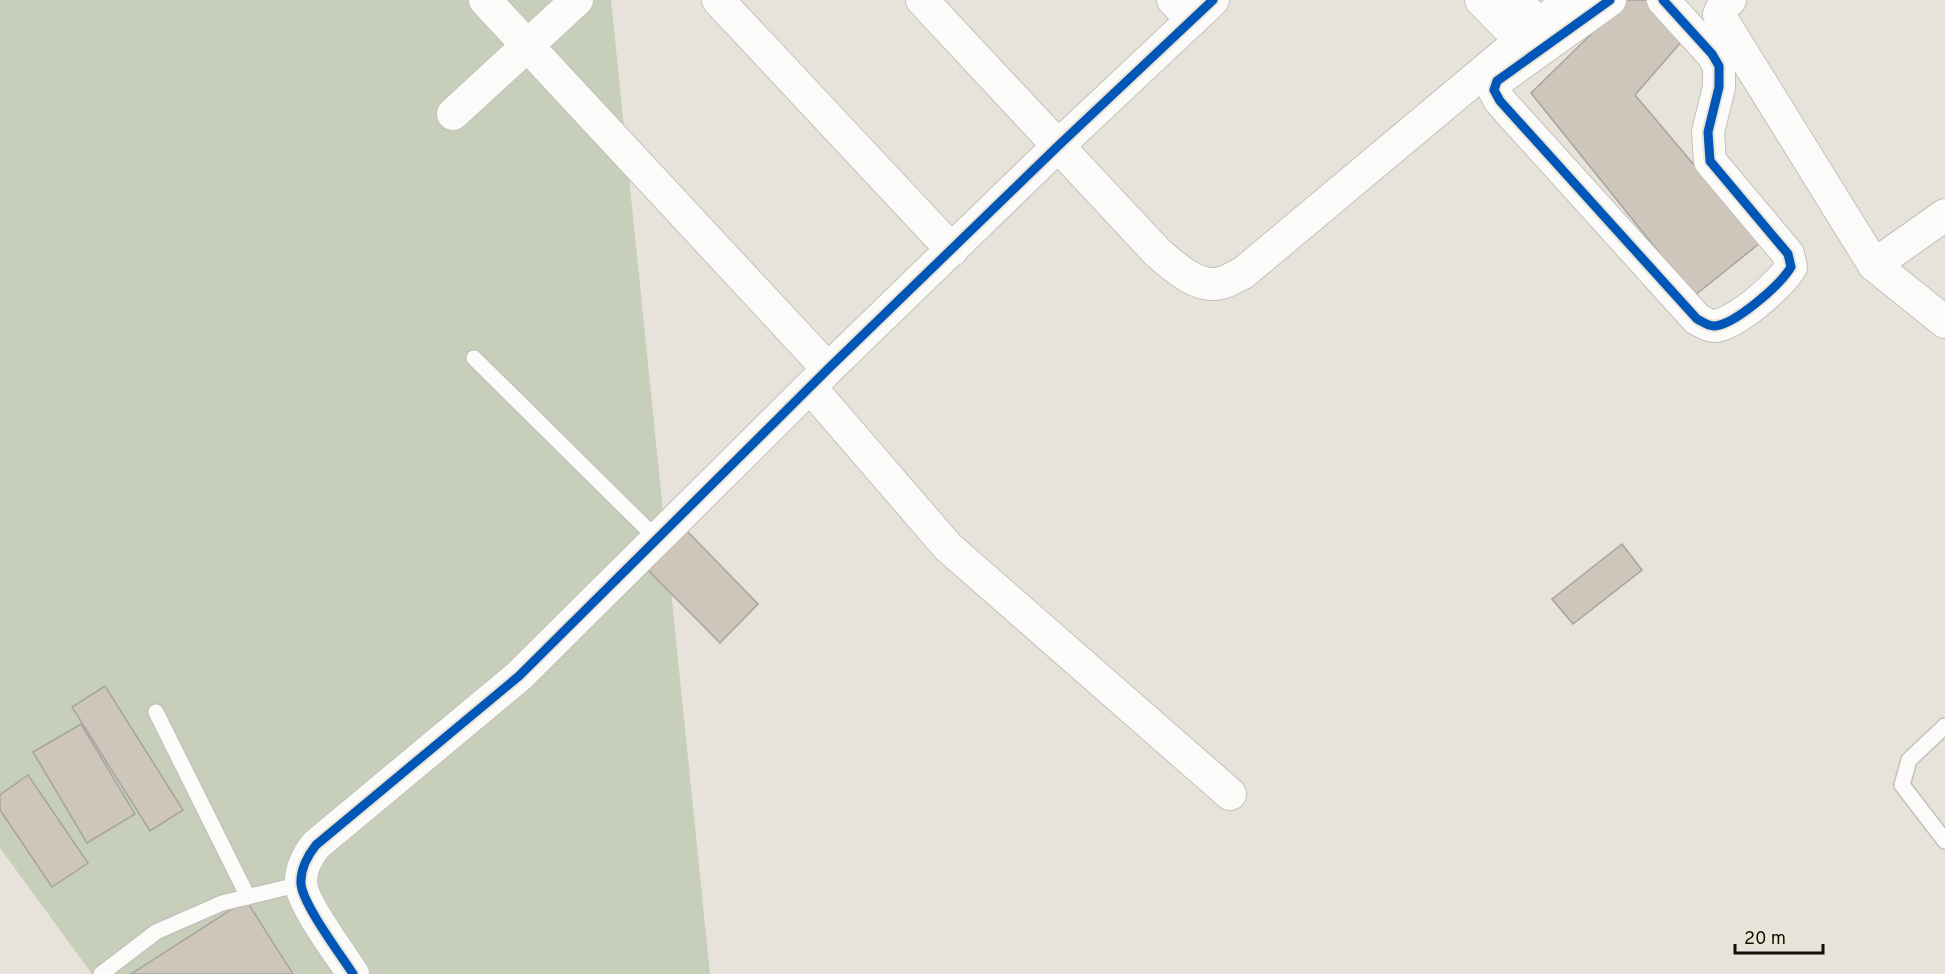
<svg xmlns="http://www.w3.org/2000/svg" width="1945" height="974" font-family="Overpass,sans-serif">
<style>
.green{fill:#c7ceb9}
.building{fill:#cec6bb;stroke:#a7a49e;stroke-width:1.5}
.lines{fill:none;stroke-linecap:round;stroke-linejoin:round}
.service-casing{stroke:#c4c1bb;stroke-width:18}
.minor-casing{stroke:#c4c1bb;stroke-width:34}
.service{stroke:#fbfbfa;stroke-width:15}
.minor{stroke:#fbfbfa;stroke-width:32}
.cycleway-casing{stroke:#ece5d6;stroke-width:13}
.cycleway{stroke:#0057b8;stroke-width:9}
</style>
<rect width="100%" height="100%" fill="#e7e3db"/>
<!-- green -->
<polygon class="green" points="0,0 611,0 710,974 92,974 0,848"/>
<!-- building -->
<g class="building">
<polygon points="1626,0 1647,0 1682,41 1635,95 1760,243 1694,296 1531,93"/>
<polygon points="687,531 758,604 720,643 648,570"/>
<polygon points="1622,544 1642,570 1573,624 1552,599"/>
<polygon points="105,686 183,810 150,831 72,707"/>
<polygon points="81,724 135,814 87,843 33,752"/>
<polygon points="28,775 88,863 52,887 0,810 0,795"/>
<polygon points="246,900 293,974 131,974"/>
</g>
<g class="lines">
<defs>
<g id="service">
<polyline points="474,358 657,539"/>
<polyline points="156,712 248,897"/>
<polyline points="1945,726 1909,760 1902,785 1945,841"/>
<polyline points="101,974 156,932 222,903 301,884"/>
</g>
<g id="minor">
<polyline points="485,0 828,369"/>
<polyline points="718,0 952,250"/>
<path d="M922,0L1158,253C1175,267 1197,289 1221,283C1229,281 1236,276 1243,273L1569,0"/>
<polyline points="1173,0 1192,20"/>
<polyline points="1481,0 1521,41"/>
<polyline points="1517,0 1539,26"/>
<path d="M1610,0L1497,81L1494,90L1500,101L1697,319C1703,322 1708,326 1714,326C1735,325 1781,284 1791,267L1788,254L1710,161L1708,132L1719,87V66L1712,54L1663,0"/>
<polyline points="1730,0 1724,3 1719,15 1874,265 1945,322"/>
<polyline points="453,114 577,0"/>
<polyline points="1874,265 1945,215"/>
<polyline points="810,387 948,547 1230,794"/>
<path d="M353,974C341,955 303,905 301,884C300,870 308,855 316,845L519,676L828,369L1058,146L1213,0"/>
</g>
</defs>
<!-- service casing -->
<use href="#service" class="service-casing"/>
<!-- minor casing -->
<use href="#minor" class="minor-casing"/>
<!-- service -->
<use href="#service" class="service"/>
<!-- minor -->
<use href="#minor" class="minor"/>
<defs>
<g id="cycleway">
<path d="M1610,0L1497,81L1494,90L1500,101L1697,319C1703,322 1708,326 1714,326C1735,325 1781,284 1791,267L1788,254L1710,161L1708,132L1719,87V66L1712,54L1663,0"/>
<path d="M353,974C341,955 303,905 301,884C300,870 308,855 316,845L519,676L828,369L1058,146L1213,0"/>
</g>
</defs>
<!-- cycleway casing -->
<use href="#cycleway" class="cycleway-casing"/>
<!-- cycleway -->
<use href="#cycleway" class="cycleway"/>
</g>
<!-- scale -->
<path d="M1735 944v9h88v-9" fill="none" stroke="#110f0a" stroke-width="3"/>
<text x="1744" y="944" font-size="18" fill="#110f0a" stroke="#ece5d6" stroke-width="4.5" paint-order="stroke">20 m</text>
</svg>
